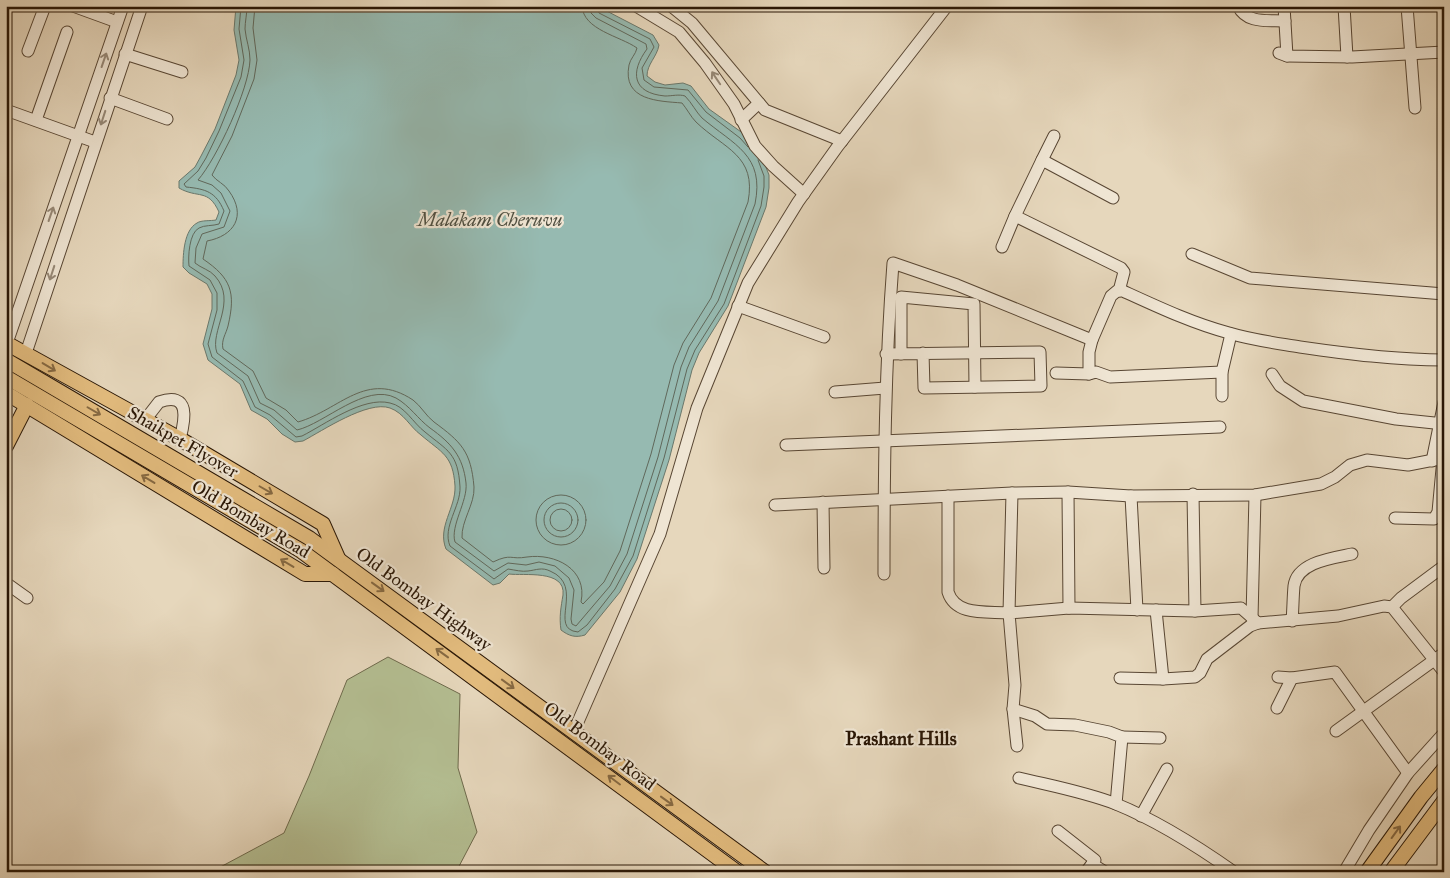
<svg xmlns="http://www.w3.org/2000/svg" width="1450" height="878" font-family="'IM FELL Great Primer',serif">
<style>
.green{fill:#b4be92;stroke:#6e6a4c}
.water{fill:#96bab1;stroke:#6a786c}
.lines{fill:none;stroke-linecap:round;stroke-linejoin:round}
.shore{stroke:#60685b;stroke-width:1}
.minor-casing{stroke:#584633;stroke-width:13}
.major-casing{stroke:#291605;stroke-width:16}
.minor{stroke:#efe5d3;stroke-width:11}
.major{stroke:#e3bc7e;stroke-width:14}
.oneway{stroke:#968876}
.oneway2{stroke:#866942}
.labels{text-anchor:middle;stroke-width:4.5;stroke-linejoin:round;paint-order:stroke}
.street-label{font-size:18px;fill:#291605;stroke:#efe5d3}
.water-label{font-size:19px;font-style:italic;fill:#4f4f41;stroke:#efe5d3}
.neighbourhood-label{font-size:19px;font-weight:bold;fill:#291605;stroke:#efe5d3}
</style>
<rect width="100%" height="100%" fill="#e6d7bc"/>
<filter id="stains"><feTurbulence type="fractalNoise" baseFrequency=".004" numOctaves="4"/><feColorMatrix values="0 0 0 0 .2 0 0 0 0 .09 0 0 0 0 .02 0 0 0 .5 -.17"/></filter>
<radialGradient id="worn" r=".72"><stop offset=".6" stop-color="#630" stop-opacity="0"/><stop offset="1" stop-color="#630" stop-opacity=".3"/></radialGradient>
<!-- green -->
<polygon class="green" points="388,657 460,694 458,768 477,832 456,872 211,872 284,833 309,776 347,680"/>
<!-- water -->
<path class="water" d="M236,6H597L653,35L659,45C657,57 647,64 647,76L655,82L665,85L683,83L691,86L709,109L744,134L762,157L769,175V188L766,207L728,306L699,353L692,370L669,460L637,559L620,592L585,635C575,638 569,636 561,630C559,617 561,607 563,595C566,569 523,576 509,574L500,583L493,585L446,549C437,527 456,508 455,486C453,455 442,453 421,435C410,427 404,413 390,408C368,400 322,431 303,441L295,442L282,434L267,419L251,410L240,384L208,360L203,344L212,309V294L207,284L189,273L183,267C183,254 184,230 197,223C201,220 211,221 216,220L219,212C208,188 198,199 179,188V181L195,167L201,156L215,129L236,75L239,60L234,30Z"/>
<g class="lines">
<!-- shore -->
<g class="shore">
<path d="M241,6L239,29L244,60L241,77L219,131L206,158L198,171L184,184L186,187C206,189 216,192 224,211L219,224C213,226 204,225 199,228C189,233 188,257 189,266L210,280L217,293V310L208,344L212,357L243,381L255,407L270,415L296,437L302,436C324,425 363,396 390,403C405,406 413,423 425,432C448,451 458,453 460,487C461,506 442,527 450,546L494,579L508,569C515,570 522,572 528,571C536,570 542,567 550,571C586,586 547,629 578,632L587,625L615,589L633,556L664,458L687,369L695,350L724,304L761,206L764,187V176L758,160"/>
<path d="M247,6C247,14 245,22 245,29C246,40 250,49 250,60C249,89 217,158 198,180L212,185L221,193L230,211L224,227L202,234L196,248L195,263C201,268 210,270 215,276C238,302 209,331 217,353L248,376L260,403L274,410L297,430C324,424 366,382 396,398C410,406 418,419 430,428C451,443 463,456 466,483C468,501 450,526 455,542L494,571L508,563L526,565L539,562L555,566L569,578L574,590L571,619L572,624L576,626L610,586L627,554L658,457L681,367L689,347L718,301L755,204C765,155 734,145 702,118C696,112 692,103 685,96C679,94 672,96 665,96C632,93 630,72 647,49L646,44L596,18L591,13L590,6"/>
<path d="M255,6L253,28L257,60L254,79L232,136L212,175C216,181 225,184 229,191C247,216 234,236 207,241L203,259C231,278 236,292 228,326C226,334 221,340 223,349L253,371L266,398L286,410L298,422C340,410 366,369 413,400C421,406 426,416 434,422C461,442 471,451 474,487C475,504 461,521 462,538L493,562C512,553 510,560 527,557C555,553 588,569 581,602L583,604L604,582L620,551L651,454L674,365L683,343L711,298L748,202C757,155 724,149 696,122C691,117 687,109 682,103C659,101 622,101 629,65C630,59 636,54 637,48C620,36 583,30 582,6"/>
<polyline points="596,6 599,13 650,39 654,47 642,68 644,80 654,87 688,90 706,112 740,138 748,147"/>
<circle cx="561" cy="520" r="25"/>
<circle cx="561" cy="520" r="17"/>
<circle cx="561" cy="520" r="11"/>
</g>
<defs>
<g id="minor">
<polyline points="73,6 117,22"/>
<polyline points="636,6 679,32 705,63 734,104 755,146 773,166 804,194"/>
<polyline points="671,6 692,23 765,110 842,141"/>
<path d="M1238,6C1247,24 1267,20 1285,21"/>
<polyline points="1284,6 1287,56"/>
<polyline points="1344,6 1347,57"/>
<polyline points="1407,6 1415,108"/>
<polyline points="28,51 45,6"/>
<polyline points="1279,53 1287,56 1352,57 1444,52"/>
<polyline points="125,54 182,72"/>
<polyline points="110,98 167,119"/>
<polyline points="6,110 95,142"/>
<polyline points="36,120 67,32"/>
<polyline points="741,120 759,103"/>
<polyline points="1042,160 1054,136"/>
<polyline points="1113,198 1042,160 1015,216 1121,268 1124,272 1119,291"/>
<polyline points="1002,247 1015,216"/>
<polyline points="1192,254 1250,278 1444,294"/>
<polyline points="738,306 824,337"/>
<polyline points="7,343 123,6"/>
<polyline points="26,353 142,6"/>
<polyline points="886,354 1040,352 1041,386 924,388 923,353"/>
<polyline points="901,354 901,297 974,304 975,387"/>
<path d="M1222,372L1110,377L1096,372L1089,374V352L1092,340L1111,296L1117,291H1123C1158,307 1192,323 1229,333C1252,340 1276,343 1300,347C1348,354 1395,360 1444,360"/>
<polyline points="1056,373 1089,374"/>
<polyline points="1272,374 1280,386 1303,401 1396,419 1444,424"/>
<polyline points="835,392 885,388"/>
<polyline points="1222,396 1222,372 1231,334"/>
<path d="M145,420L159,402C191,391 185,420 180,439"/>
<polyline points="786,445 1220,427"/>
<polyline points="1432,461 1444,402"/>
<polyline points="1068,492 1069,608"/>
<polyline points="1193,494 1195,611"/>
<path d="M948,496V592C956,617 988,611 1009,613L1012,493"/>
<polyline points="1131,496 1137,610"/>
<polyline points="823,502 824,568"/>
<polyline points="775,505 1012,493 1068,492 1131,496 1255,495 1321,484 1335,477 1350,465 1367,460 1408,465 1444,458"/>
<polyline points="1395,518 1434,519 1438,512 1443,458"/>
<path d="M884,574C884,469 885,367 893,263L957,285L1092,340"/>
<polyline points="6,583 27,598"/>
<polyline points="1392,607 1401,598 1444,566"/>
<polyline points="1156,610 1163,679 1195,677 1200,673 1207,659 1250,626 1258,623"/>
<polyline points="1252,618 1255,495"/>
<path d="M1292,621C1293,609 1293,597 1294,586C1297,562 1333,558 1352,554"/>
<polyline points="1278,677 1292,678 1335,672 1408,773"/>
<polyline points="1120,678 1163,679"/>
<polyline points="1277,708 1292,678"/>
<polyline points="1013,709 1035,716 1047,724 1075,725 1109,732 1122,737 1116,804"/>
<polyline points="574,731 660,534 697,408 748,283 798,202 838,146 947,6"/>
<polyline points="1336,731 1444,653"/>
<polyline points="1122,737 1160,738"/>
<polyline points="1017,746 1013,709 1015,685 1009,613 1069,608 1195,611 1241,608 1258,623 1338,616 1384,606 1392,607 1444,672"/>
<path d="M1019,778C1052,786 1085,792 1116,804C1158,821 1197,846 1234,872"/>
<polyline points="1436,812 1444,818"/>
<polyline points="1141,816 1167,769"/>
<polyline points="1058,831 1095,860 1086,872"/>
<polyline points="1092,864 1105,872"/>
<polyline points="1344,872 1369,830 1408,773 1444,733"/>
</g>
<g id="major">
<polyline points="6,343 180,439 323,524 338,558"/>
<polyline points="6,360 309,538 765,872"/>
<polyline points="6,377 300,550 737,872"/>
<polyline points="6,393 305,574 333,574"/>
<polyline points="6,446 27,405"/>
<polyline points="1367,872 1421,797 1444,769"/>
<polyline points="1391,872 1444,801"/>
</g>
</defs>
<!-- minor casing -->
<use href="#minor" class="minor-casing"/>
<!-- major casing -->
<use href="#major" class="major-casing"/>
<!-- minor -->
<use href="#minor" class="minor"/>
<!-- major -->
<use href="#major" class="major"/>
</g>
<!-- one-way arrows -->
<defs><path id="oneway-shaft" d="M-6 0H5M1.5-3L5.5 0L1.5 3" fill="none" stroke-width="1.6" stroke-linecap="round" stroke-linejoin="round" transform="scale(1.25)"/></defs>
<g class="oneway">
<use href="#oneway-shaft" transform="translate(104 60) rotate(-71)"/>
<use href="#oneway-shaft" transform="translate(716 78) rotate(-124)"/>
<use href="#oneway-shaft" transform="translate(103 118) rotate(108)"/>
<use href="#oneway-shaft" transform="translate(51 214) rotate(-71)"/>
<use href="#oneway-shaft" transform="translate(52 273) rotate(108)"/>
</g>
<g class="oneway2">
<use href="#oneway-shaft" transform="translate(49 367) rotate(31)"/>
<use href="#oneway-shaft" transform="translate(94 411) rotate(30)"/>
<use href="#oneway-shaft" transform="translate(148 479) rotate(-149)"/>
<use href="#oneway-shaft" transform="translate(266 490) rotate(30)"/>
<use href="#oneway-shaft" transform="translate(287 563) rotate(-149)"/>
<use href="#oneway-shaft" transform="translate(378 587) rotate(36)"/>
<use href="#oneway-shaft" transform="translate(442 653) rotate(-144)"/>
<use href="#oneway-shaft" transform="translate(508 684) rotate(36)"/>
<use href="#oneway-shaft" transform="translate(614 780) rotate(-143)"/>
<use href="#oneway-shaft" transform="translate(667 801) rotate(36)"/>
<use href="#oneway-shaft" transform="translate(1396 832) rotate(-54)"/>
</g>
<g class="labels">
<!-- street labels -->
<g class="street-label">
<text transform="translate(183 442) rotate(30)" y="6">Shaikpet Flyover</text>
<text transform="translate(251 519) rotate(31)" y="6">Old Bombay Road</text>
<text transform="translate(424 599) rotate(36)" y="6">Old Bombay Highway</text>
<text transform="translate(600 746) rotate(37)" y="6">Old Bombay Road</text>
</g>
<!-- water labels -->
<g class="water-label">
<text x="490" y="226">Malakam Cheruvu</text>
</g>
<!-- neighbourhood labels -->
<g class="neighbourhood-label">
<text x="901" y="745">Prashant Hills</text>
</g>
</g>
<!-- margin -->
<rect width="1450" height="878" fill="none" stroke="#e6d7bc" stroke-width="25"/>
<rect x="8" y="8" width="1435" height="863" fill="none" stroke="#291605" stroke-width="2.5"/>
<rect x="12" y="12" width="1425" height="853" fill="none" stroke="#291605"/>
<rect width="100%" height="100%" filter="url(#stains)"/>
<rect width="100%" height="100%" fill="url(#worn)"/>
</svg>
